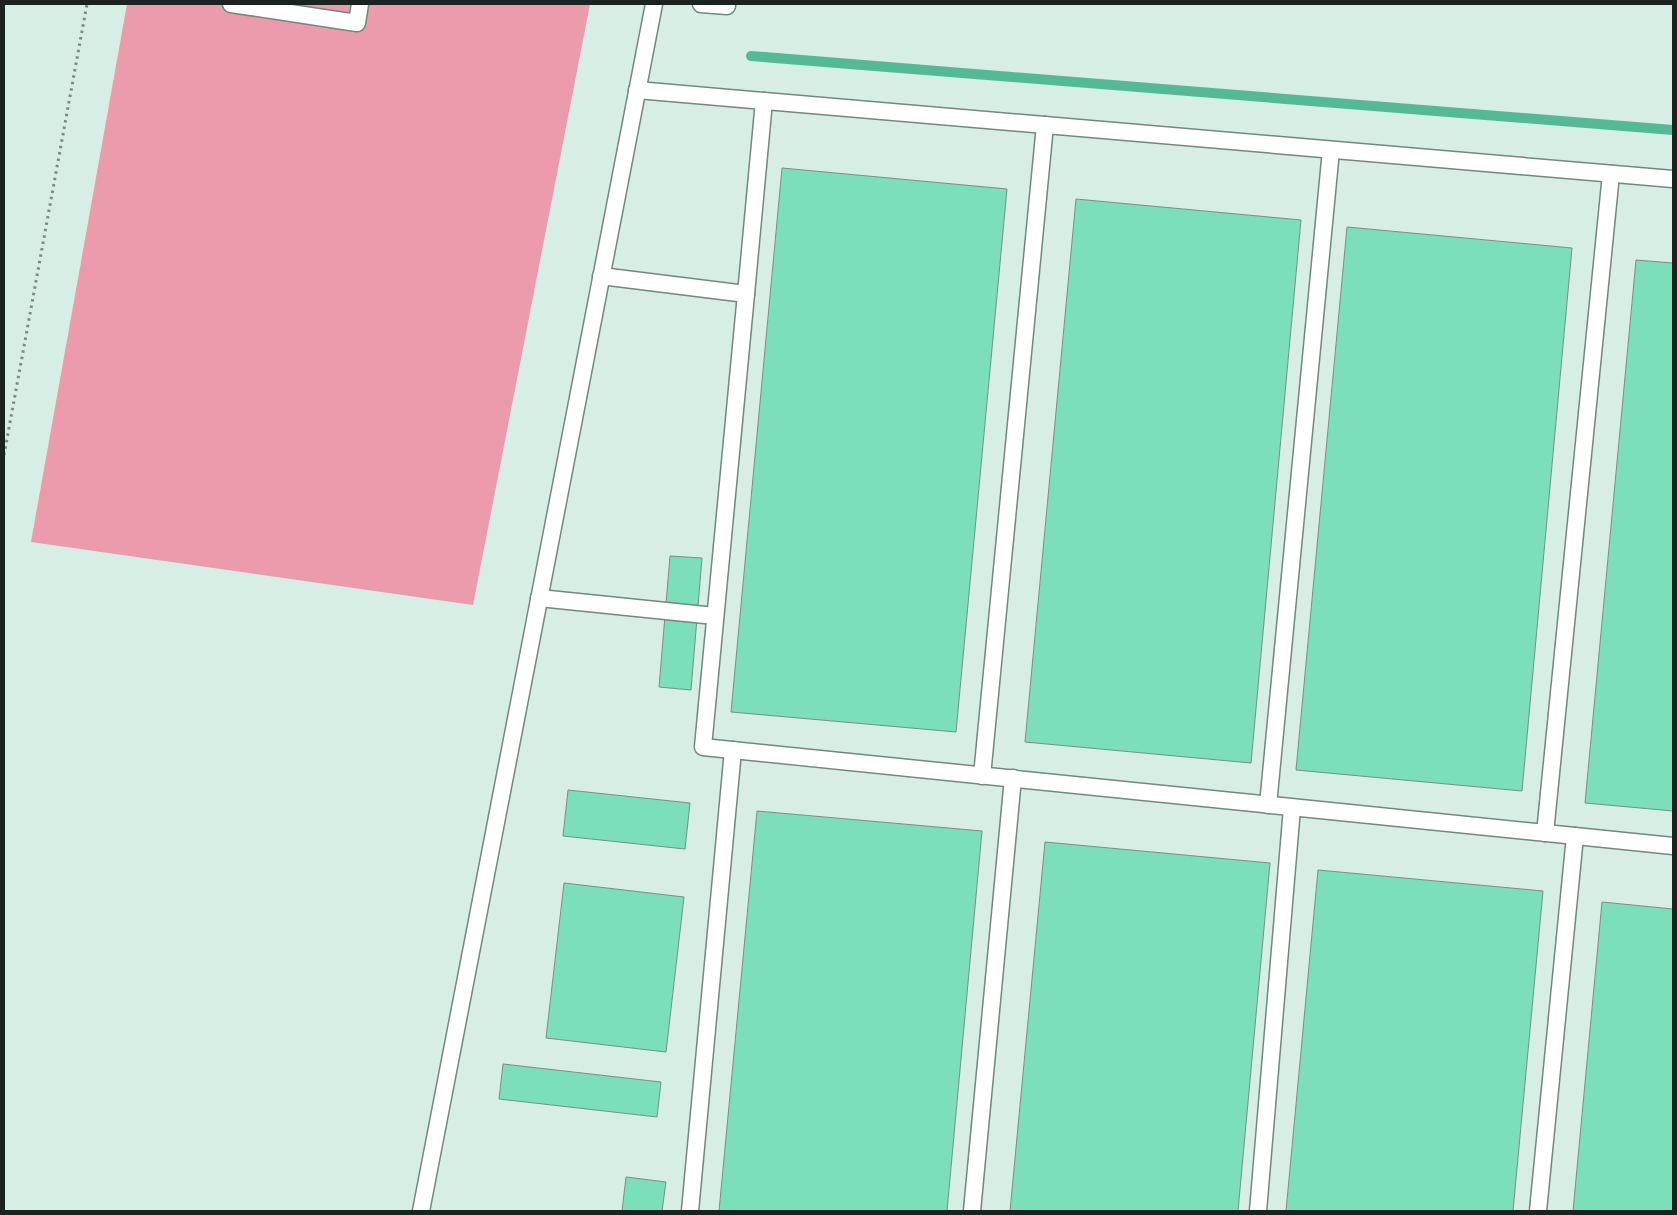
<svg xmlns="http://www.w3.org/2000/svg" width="1677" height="1215" font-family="'Exo 2',sans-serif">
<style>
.green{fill:#eb9bab}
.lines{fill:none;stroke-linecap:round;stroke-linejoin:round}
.stream{stroke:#54b996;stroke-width:10}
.building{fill:#7bdfba;stroke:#798f86}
.lane-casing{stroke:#73887f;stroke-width:19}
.path{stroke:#7c8c85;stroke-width:3;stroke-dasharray:2.5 4;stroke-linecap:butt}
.lane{stroke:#fff;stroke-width:16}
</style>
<rect width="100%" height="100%" fill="#d6eee4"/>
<!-- green -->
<polygon class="green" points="127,4 590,4 473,605 31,542"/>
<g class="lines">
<!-- stream -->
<polyline class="stream" points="751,56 1673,130"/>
</g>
<!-- building -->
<g class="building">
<polygon points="782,168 1007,189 956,732 731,712"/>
<polygon points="1076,199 1301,220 1251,763 1025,742"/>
<polygon points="1347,227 1572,248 1522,791 1296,770"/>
<polygon points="1636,260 1673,263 1673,811 1585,803"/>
<polygon points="670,556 702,558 691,690 659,687"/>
<polygon points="568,790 690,803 685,849 563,836"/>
<polygon points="757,811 982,831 947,1211 719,1211"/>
<polygon points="1045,842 1270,863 1238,1211 1010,1211"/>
<polygon points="1318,870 1543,891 1513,1211 1286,1211"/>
<polygon points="564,883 684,897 666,1052 546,1038"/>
<polygon points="1602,902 1673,909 1673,1211 1573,1211"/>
<polygon points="503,1064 661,1082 657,1117 499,1099"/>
<polygon points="626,1177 666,1182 662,1211 622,1211"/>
</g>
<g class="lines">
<defs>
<g id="lane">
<polyline points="231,4 357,23 360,4"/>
<polyline points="701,4 727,6 727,4"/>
<polyline points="637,90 1673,179"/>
<polyline points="601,276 746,294 703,747 1673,846"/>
<polyline points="746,294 764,101"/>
<polyline points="539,598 715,616"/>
<polyline points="982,776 1045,125"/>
<polyline points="1268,805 1331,150"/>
<polyline points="1545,833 1611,174"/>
<polyline points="421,1211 654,4"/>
<polyline points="690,1211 733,750"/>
<polyline points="972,1211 1013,778"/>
<polyline points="1258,1211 1292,808"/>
<polyline points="1538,1211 1575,836"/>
</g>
</defs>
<!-- lane casing -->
<use href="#lane" class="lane-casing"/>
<!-- path -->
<polyline class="path" points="4,455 87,4"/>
<!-- lane -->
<use href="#lane" class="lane"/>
</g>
<!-- border -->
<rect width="1677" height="1215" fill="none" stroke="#1b2320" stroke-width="10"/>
</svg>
